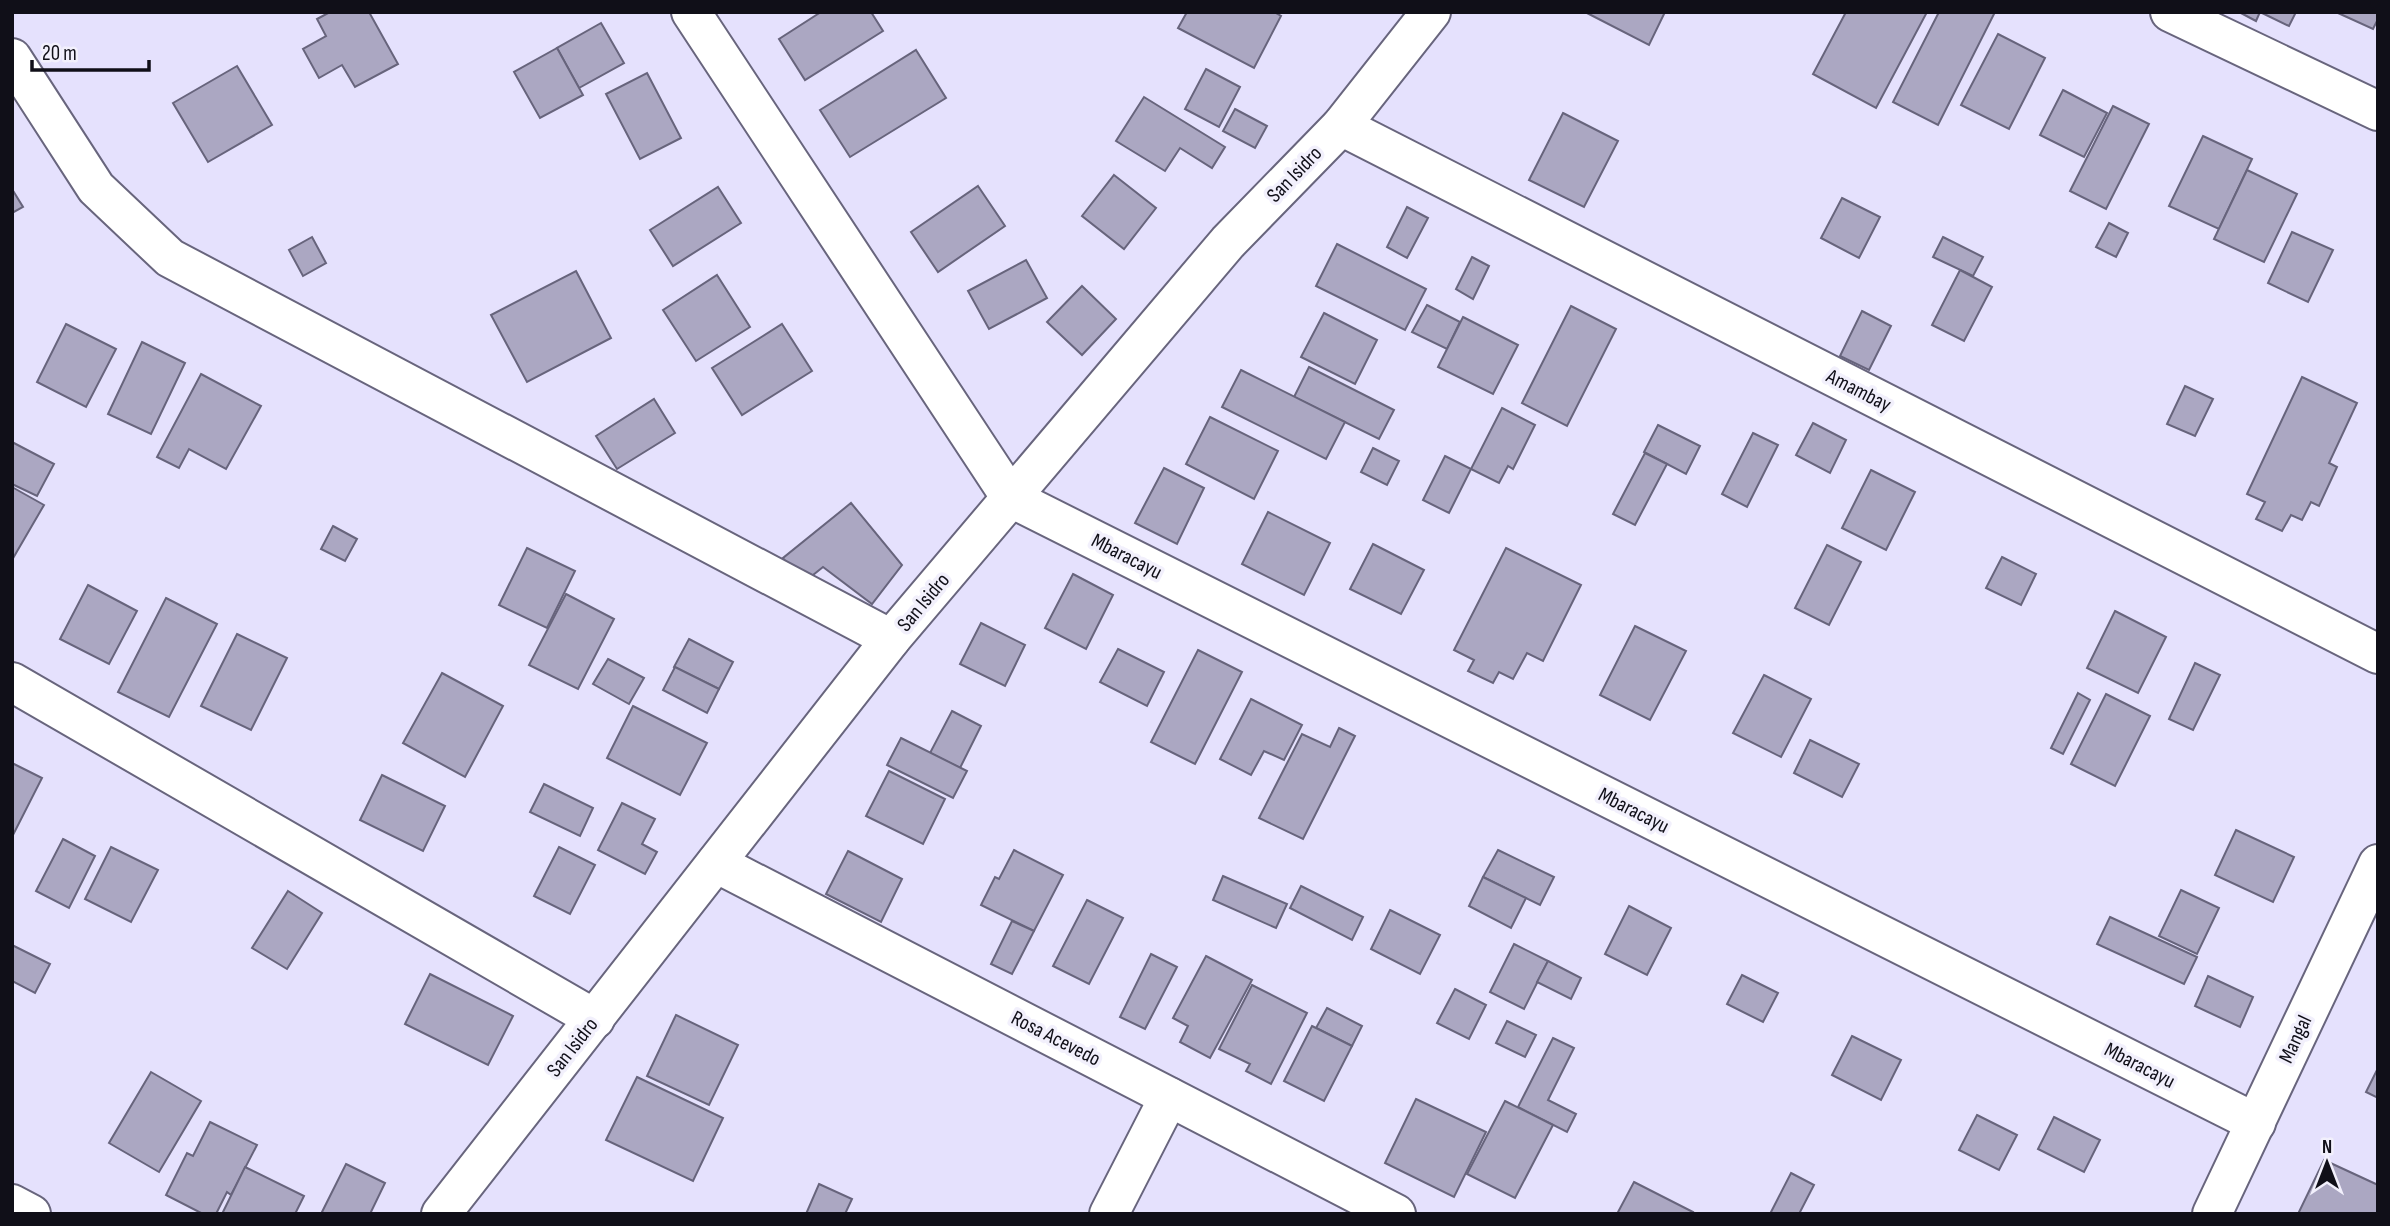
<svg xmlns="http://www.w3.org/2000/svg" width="2390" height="1226" font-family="'Sofia Sans Condensed',sans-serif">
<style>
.building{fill:#aba7c2;stroke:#67647c;stroke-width:2}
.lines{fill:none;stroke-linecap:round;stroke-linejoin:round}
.minor-casing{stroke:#68657d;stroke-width:42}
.minor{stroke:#fff;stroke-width:38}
.labels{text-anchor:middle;stroke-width:7;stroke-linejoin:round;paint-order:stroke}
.street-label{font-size:21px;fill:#100f18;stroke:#f2f0fc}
</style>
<rect width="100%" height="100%" fill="#e5e1fd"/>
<!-- building -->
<g class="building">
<polygon points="330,12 369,12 398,64 355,87 342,65 319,78 303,49 326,36 317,19"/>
<polygon points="821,12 871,12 883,31 805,80 779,39"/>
<polygon points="1187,12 1274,12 1281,16 1254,68 1178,28"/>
<polygon points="1585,12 1665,12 1649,45"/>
<polygon points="1846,12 1927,12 1876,108 1813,74"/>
<polygon points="1939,12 1995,12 1938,125 1893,102"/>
<polygon points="2239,12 2260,12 2256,21"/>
<polygon points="2260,12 2296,12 2289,26"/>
<polygon points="2378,12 2378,19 2373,29 2338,13"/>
<polygon points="601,23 624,63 579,88 557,48"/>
<polygon points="1998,34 2045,58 2009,129 1961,105"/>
<polygon points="557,48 583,95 540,118 514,72"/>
<polygon points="916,50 946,98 850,157 820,110"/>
<polygon points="237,66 272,125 208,162 173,103"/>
<polygon points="1206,69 1240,87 1219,127 1185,109"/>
<polygon points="647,73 681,138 640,159 606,94"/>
<polygon points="2063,90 2107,113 2084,157 2040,135"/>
<polygon points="1144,97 1225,147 1212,168 1180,148 1165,171 1116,141"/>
<polygon points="2113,106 2149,124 2106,209 2070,191"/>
<polygon points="1235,109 1267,126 1255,148 1223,131"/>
<polygon points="1563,113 1618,141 1584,207 1529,180"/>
<polygon points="2203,136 2252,159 2219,229 2169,206"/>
<polygon points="2247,170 2297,194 2264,262 2214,239"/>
<polygon points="1114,175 1156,208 1124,249 1082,216"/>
<polygon points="978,186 1005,226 938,272 911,232"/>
<polygon points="718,187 741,223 673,266 650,230"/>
<polygon points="12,189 23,207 12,213"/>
<polygon points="1842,198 1880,217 1859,258 1821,238"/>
<polygon points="1407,207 1428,218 1407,258 1387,247"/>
<polygon points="2109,223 2128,233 2116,257 2096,247"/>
<polygon points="2292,232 2333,250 2308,302 2268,283"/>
<polygon points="312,237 326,263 303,276 289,250"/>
<polygon points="1943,237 1983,257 1973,276 1933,257"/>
<polygon points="1337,244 1426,289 1405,330 1316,286"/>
<polygon points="1472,257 1489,266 1473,299 1456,289"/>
<polygon points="1026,260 1047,298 989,329 968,291"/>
<polygon points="1960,270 1992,287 1964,341 1932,325"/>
<polygon points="576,271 611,338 527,382 491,315"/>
<polygon points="717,275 750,327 696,361 663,310"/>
<polygon points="1082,286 1116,319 1082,355 1047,322"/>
<polygon points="1427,305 1460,322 1447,349 1412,332"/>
<polygon points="1571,306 1616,329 1567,426 1522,403"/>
<polygon points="1862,311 1891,326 1869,370 1840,356"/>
<polygon points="1324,313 1377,340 1355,384 1301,357"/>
<polygon points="1463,317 1518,345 1493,394 1438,367"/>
<polygon points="66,324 116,349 86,407 37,382"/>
<polygon points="782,324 812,371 742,415 712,368"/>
<polygon points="142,342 185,363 151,434 108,414"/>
<polygon points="1309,367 1394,410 1379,439 1294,397"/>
<polygon points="1241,370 1345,422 1326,459 1222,407"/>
<polygon points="201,374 261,406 226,469 189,449 179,468 157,457"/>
<polygon points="2302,377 2357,403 2329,463 2337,467 2319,506 2311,502 2302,520 2291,515 2282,531 2256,519 2265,502 2247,494"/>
<polygon points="2185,386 2213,399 2195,436 2167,424"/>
<polygon points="654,399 675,433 617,469 596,436"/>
<polygon points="1502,408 1535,425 1513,469 1508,466 1499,483 1471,469"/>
<polygon points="1210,417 1278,451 1254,499 1186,464"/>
<polygon points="1813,423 1846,440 1830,473 1796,455"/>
<polygon points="1658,425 1700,446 1686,474 1644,452"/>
<polygon points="1753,433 1778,445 1747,507 1722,494"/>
<polygon points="12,442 54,464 37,496 12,484"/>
<polygon points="1373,448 1399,461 1387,485 1361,472"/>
<polygon points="1645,453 1667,464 1635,525 1613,514"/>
<polygon points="1445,456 1471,469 1449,513 1423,500"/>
<polygon points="1164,468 1204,488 1177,544 1135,523"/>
<polygon points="1871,470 1915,492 1886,550 1842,528"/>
<polygon points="12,487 44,505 12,560"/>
<polygon points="851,503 902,565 872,604 823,567 803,583 783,558"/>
<polygon points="1268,512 1330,543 1304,595 1242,564"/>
<polygon points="333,526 357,539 345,561 321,549"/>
<polygon points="1373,544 1424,570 1401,614 1350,589"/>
<polygon points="1827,545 1861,562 1829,625 1795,608"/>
<polygon points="527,548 575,571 547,628 499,605"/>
<polygon points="1506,548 1581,585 1543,661 1527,653 1513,679 1499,672 1493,683 1468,671 1474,660 1454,650"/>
<polygon points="2002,557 2036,574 2021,605 1986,588"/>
<polygon points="1073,574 1113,595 1086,649 1045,628"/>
<polygon points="88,585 137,611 109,664 60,639"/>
<polygon points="566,594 614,619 578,689 529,665"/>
<polygon points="166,598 217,624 169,717 118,692"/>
<polygon points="2115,611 2166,637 2138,693 2087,668"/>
<polygon points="981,623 1025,645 1005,686 960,664"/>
<polygon points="1635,626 1686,651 1650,720 1600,695"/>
<polygon points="237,634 287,658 251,730 201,706"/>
<polygon points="689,639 733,662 719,689 674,667"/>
<polygon points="1118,649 1164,672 1147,706 1100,682"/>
<polygon points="1198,650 1242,672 1195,764 1151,742"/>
<polygon points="608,659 644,678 629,704 593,684"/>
<polygon points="2195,663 2220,675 2193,730 2169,719"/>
<polygon points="675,667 719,689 707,713 663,690"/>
<polygon points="442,673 503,706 465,777 403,743"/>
<polygon points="1764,675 1811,699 1781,757 1733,733"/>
<polygon points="2078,693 2090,700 2063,754 2051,748"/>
<polygon points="2106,694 2150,716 2115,786 2071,764"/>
<polygon points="1251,699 1302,725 1284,760 1264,751 1251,775 1220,759"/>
<polygon points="633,706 707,743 680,795 607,758"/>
<polygon points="952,711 981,726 960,768 930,753"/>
<polygon points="1339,728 1355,736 1303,839 1259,818 1302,734 1330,747"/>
<polygon points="901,738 967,771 953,798 887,765"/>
<polygon points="1810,740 1859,764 1842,797 1794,773"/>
<polygon points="12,763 42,778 13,835 12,835"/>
<polygon points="889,771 945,799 923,844 866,816"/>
<polygon points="382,775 445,806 423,851 360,820"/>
<polygon points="544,784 593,808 580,836 530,812"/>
<polygon points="622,803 655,819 642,844 657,852 645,874 598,850"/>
<polygon points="2236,830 2294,857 2273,902 2215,875"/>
<polygon points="63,839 95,856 69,908 36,891"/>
<polygon points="111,847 158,870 131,922 85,899"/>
<polygon points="559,847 595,865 570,914 534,896"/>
<polygon points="1014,850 1063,875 1034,931 981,905 995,877 999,879"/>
<polygon points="1498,850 1554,877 1540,905 1483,877"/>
<polygon points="848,851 902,879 881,922 826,894"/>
<polygon points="1223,876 1287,904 1276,928 1213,900"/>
<polygon points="1483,877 1526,898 1511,928 1469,906"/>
<polygon points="1301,886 1363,917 1352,940 1290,908"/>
<polygon points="2181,890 2219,908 2197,954 2159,936"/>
<polygon points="288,891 322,913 287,969 252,948"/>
<polygon points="1087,900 1123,918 1089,984 1053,966"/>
<polygon points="1629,906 1671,928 1647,975 1605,954"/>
<polygon points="1390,910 1440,935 1420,974 1371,949"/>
<polygon points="2110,917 2197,957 2184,984 2097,944"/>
<polygon points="1012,921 1034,931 1012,974 991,964"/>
<polygon points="1514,944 1548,961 1524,1009 1490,992"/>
<polygon points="12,945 50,964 35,993 12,981"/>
<polygon points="1151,954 1177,967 1145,1029 1120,1017"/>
<polygon points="1206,956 1252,980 1210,1058 1180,1042 1188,1026 1173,1018"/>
<polygon points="1548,961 1581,978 1571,999 1537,982"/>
<polygon points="430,974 513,1016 488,1065 405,1024"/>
<polygon points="1742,975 1778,993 1763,1022 1727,1004"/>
<polygon points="2208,976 2253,997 2240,1027 2195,1006"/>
<polygon points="1252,985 1307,1013 1271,1084 1246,1071 1250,1064 1219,1049"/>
<polygon points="1455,989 1486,1005 1469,1039 1437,1023"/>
<polygon points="1327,1008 1362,1026 1352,1046 1316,1028"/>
<polygon points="676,1015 738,1045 709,1105 647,1076"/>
<polygon points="1507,1021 1536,1035 1525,1057 1496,1043"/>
<polygon points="1312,1026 1352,1046 1324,1101 1284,1081"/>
<polygon points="1852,1036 1901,1060 1881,1100 1832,1075"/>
<polygon points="1553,1038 1574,1048 1548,1100 1576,1114 1567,1132 1518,1107"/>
<polygon points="2378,1068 2378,1098 2366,1092"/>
<polygon points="151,1072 201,1101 159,1172 109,1143"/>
<polygon points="637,1077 723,1118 693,1181 606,1140"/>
<polygon points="1416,1099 1486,1132 1454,1197 1385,1163"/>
<polygon points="1505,1101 1553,1125 1515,1198 1467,1174"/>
<polygon points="1977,1115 2017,1135 1999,1170 1959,1150"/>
<polygon points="2054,1117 2100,1140 2084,1172 2038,1149"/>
<polygon points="210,1122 257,1145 231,1195 227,1192 216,1214 203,1214 166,1195 187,1153 193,1156"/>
<polygon points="2324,1160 2378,1185 2378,1214 2298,1214"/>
<polygon points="346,1164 385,1183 370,1214 325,1214 322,1212"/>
<polygon points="245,1167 304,1196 295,1214 222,1214"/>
<polygon points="1791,1173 1814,1185 1799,1214 1770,1214"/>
<polygon points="1634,1182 1693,1212 1692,1214 1617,1214"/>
<polygon points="819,1184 852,1199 845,1214 806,1214"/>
</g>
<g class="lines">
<defs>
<g id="minor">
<polyline points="691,12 1011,498 2256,1123"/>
<polyline points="2170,12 2378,111"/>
<polyline points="12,58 96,188 170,258 891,639"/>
<polyline points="1341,126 2378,654"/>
<polyline points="12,682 595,1019"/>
<polyline points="716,863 1396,1214"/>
<polyline points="12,1204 31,1214"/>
<polyline points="441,1214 891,639 1228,242 1341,126 1431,12"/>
<polyline points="1109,1214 1169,1097"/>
<polyline points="2212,1214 2378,864"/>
</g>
</defs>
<!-- minor casing -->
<use href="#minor" class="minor-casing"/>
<!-- minor -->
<use href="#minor" class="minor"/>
</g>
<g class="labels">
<!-- street labels -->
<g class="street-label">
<text transform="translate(1294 174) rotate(-46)" y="7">San Isidro</text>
<text transform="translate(1859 390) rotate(27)" y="7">Amambay</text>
<text transform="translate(1127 556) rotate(27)" y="7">Mbaracayu</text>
<text transform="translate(923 602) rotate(-50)" y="7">San Isidro</text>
<text transform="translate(1634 810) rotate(27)" y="7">Mbaracayu</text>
<text transform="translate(1056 1038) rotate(27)" y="7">Rosa Acevedo</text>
<text transform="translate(2295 1039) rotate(-65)" y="7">Mangal</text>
<text transform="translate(572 1047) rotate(-52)" y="7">San Isidro</text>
<text transform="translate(2140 1065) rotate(27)" y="7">Mbaracayu</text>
</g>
</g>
<!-- border -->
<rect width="2390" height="1226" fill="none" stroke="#100f18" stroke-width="28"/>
<!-- north arrow -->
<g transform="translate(2327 1163)" stroke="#f2f0fc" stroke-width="5" paint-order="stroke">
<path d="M0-5L12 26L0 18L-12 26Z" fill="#100f18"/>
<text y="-10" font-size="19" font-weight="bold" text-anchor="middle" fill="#100f18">N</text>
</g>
<!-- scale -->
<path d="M32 60v10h117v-10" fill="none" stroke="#100f18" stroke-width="3.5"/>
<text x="42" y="60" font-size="21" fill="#100f18" stroke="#f2f0fc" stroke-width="5" paint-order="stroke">20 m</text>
</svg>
